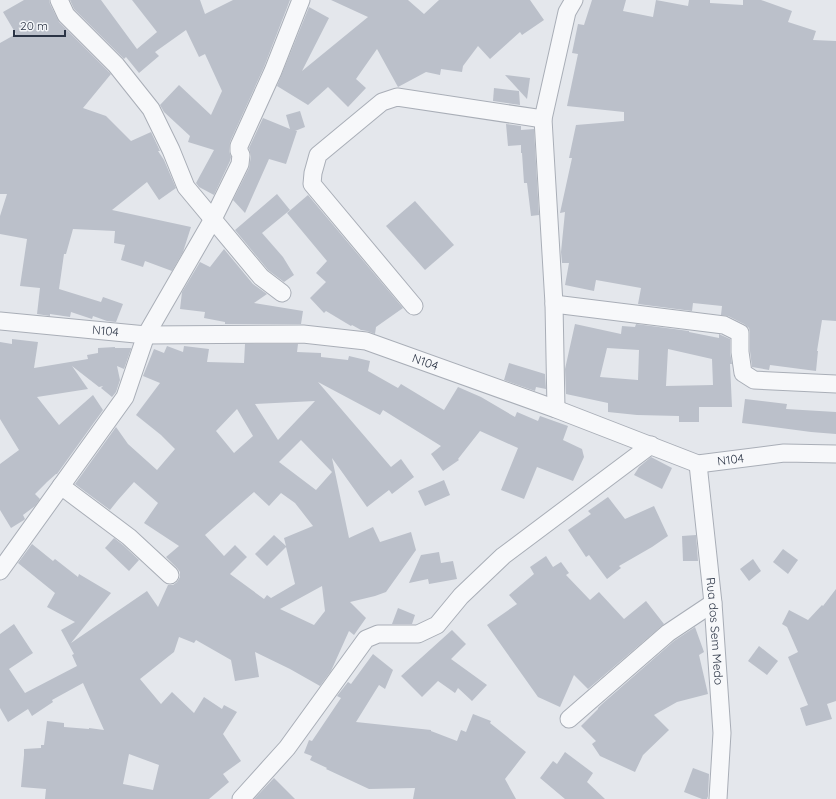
<svg xmlns="http://www.w3.org/2000/svg" width="836" height="799" font-family="Quicksand,sans-serif">
<style>
.building{fill:#bbc0ca;fill-rule:evenodd}
.lines{fill:none;stroke-linecap:round;stroke-linejoin:round}
.minor-casing{stroke:#a9aeb7;stroke-width:19}
.minor{stroke:#f7f8fa;stroke-width:17}
.labels{text-anchor:middle;stroke-width:3;stroke-linejoin:round;paint-order:stroke}
.street-label{font-size:12px;fill:#2b3445;stroke:#f4f6f9}
</style>
<rect width="100%" height="100%" fill="#e4e7ec"/>
<!-- building -->
<g class="building">
<polygon points="24,0 49,0 50,4 59,22 111,74 83,108 106,116 131,141 151,132 160,151 158,151 164,160 176,188 159,200 147,182 112,210 191,227 183,252 172,271 145,261 143,267 121,260 125,245 114,243 115,231 73,229 66,254 64,254 59,289 101,302 103,297 123,304 116,322 107,321 93,316 92,319 71,312 70,317 50,314 50,316 37,314 40,288 20,286 27,239 0,234 0,216 7,194 0,194 0,43 16,34 3,12"/>
<polygon points="70,0 101,0 137,49 157,32 132,0 200,0 205,14 233,0 290,0 264,67 230,142 229,151 231,157 230,161 214,195 199,187 196,183 214,150 188,142 190,136 164,112 160,105 179,85 211,115 222,91 205,54 199,57 186,30 155,52 159,56 139,73 126,57 124,59 74,9"/>
<polygon points="331,0 408,0 424,14 439,0 530,0 544,20 522,35 520,32 490,59 478,46 463,66 462,72 441,69 440,75 426,72 398,87 377,49 356,79 366,88 348,107 328,87 308,105 277,86 309,7 329,18 302,71 368,17"/>
<polygon points="592,0 626,0 623,11 653,17 656,0 688,6 689,0 710,0 710,3 743,5 743,0 761,0 792,11 788,22 816,31 813,40 836,41 836,321 822,320 817,351 818,351 816,371 770,365 769,370 752,367 750,351 750,333 749,328 744,324 728,316 721,315 722,306 693,303 692,311 638,304 641,288 596,280 594,291 565,285 569,263 562,263 561,252 565,212 560,213 572,158 569,158 576,125 624,121 624,112 567,106 578,54 572,53 578,24 584,25"/>
<polygon points="505,75 530,78 527,99"/>
<polygon points="494,88 519,91 520,105 493,101"/>
<polygon points="300,111 305,127 295,131 297,131 286,164 269,159 245,213 233,200 249,168 251,156 249,148 263,118 290,129 286,115"/>
<polygon points="506,124 521,126 521,130 534,129 539,215 531,216 527,183 524,183 522,153 521,153 521,145 508,146"/>
<polygon points="277,194 290,210 262,233 283,257 294,275 284,282 268,270 235,230"/>
<polygon points="308,195 403,308 376,327 375,334 367,331 361,330 352,325 351,326 326,311 324,313 310,298 326,282 316,273 327,261 287,213"/>
<polygon points="415,201 454,245 425,270 386,226"/>
<polygon points="224,249 253,284 267,294 254,303 303,311 301,324 225,324 225,322 204,318 205,312 180,309 182,292 200,262 210,267"/>
<path d="M575,324L621,334L622,326L635,327L636,324L689,331V332L719,338V334L721,335L730,339V352L732,364H730L732,407H699V422H679V416L637,415L608,412V403L566,394L565,369ZM607,348L639,350L638,380L600,377ZM668,349L712,359L713,385L666,386Z"/>
<polygon points="12,339 38,342 34,368 88,359 87,355 98,353 98,348 115,347 115,348 131,348 131,349 124,369 117,366 120,380 116,392 112,397 101,388 103,386 99,387 72,366 88,389 37,397 59,425 93,395 103,410 57,474 56,474 47,482 35,494 40,499 35,506 23,515 25,519 24,520 11,528 0,510 0,464 19,450 0,419 0,342 12,344"/>
<path d="M245,344H298L297,352L321,353V357L348,360L349,356L370,361L368,371L398,388L401,384L444,410L458,387L481,397L515,417L517,412L538,421L540,416L568,426L563,440L582,449L584,457L573,481L537,467L524,499L501,490L518,448L480,431L458,459L459,460L443,471L431,454L441,446L383,410L380,415L318,382L391,467L401,459L414,477L392,494L389,490L367,507L332,458L349,538L373,527L380,542L411,532L416,550L386,592L375,596L350,602L366,618L354,635L349,631L331,671L320,686L290,669L255,652L259,677L235,681L231,660L196,640L194,643L179,637L174,652L140,679L161,704L172,692L194,713L204,697L222,709L224,705L237,712L223,734L241,761L223,774L229,782L209,799H45L46,789L21,787L24,755V749L41,748V745H44L47,721L64,723V727L89,729V728L104,730L83,683L52,700L53,702L32,716L28,709L8,722L0,708V634L14,624L33,653L9,669L25,693L77,666L72,655L74,654L61,630L75,622L47,607L55,593L18,563L32,544L53,561L55,559L78,577L79,574L111,593L71,643L147,591L158,607L168,585H173L177,582L180,577V572L177,568L166,557L179,546L144,523L158,503L134,482L118,500L110,510L75,484L116,427L128,444L157,470L175,449L161,435L136,415L160,383L143,376L154,349L164,353L167,346L183,352L184,346L209,349L207,362L244,363ZM315,401L278,440L255,404ZM237,409L253,436L234,453L216,431ZM301,440L332,472L316,490L279,462ZM254,492L269,506L281,493L295,503L313,526L284,538L286,546L274,535L255,554L267,566L286,547L295,584L271,598L267,595L264,599L230,574L247,557L235,545L224,556L205,535ZM322,586L325,611L314,625L280,609ZM129,754L159,765L153,790L123,784Z"/>
<polygon points="509,363 545,374 546,389 536,387 535,391 504,380"/>
<polygon points="745,399 787,404 786,409 836,412 836,434 811,432 742,423"/>
<polygon points="651,457 672,468 662,489 634,475 639,467"/>
<polygon points="444,480 450,495 425,506 418,491"/>
<polygon points="608,497 625,519 654,506 668,536 652,547 619,566 621,568 607,579 589,555 586,557 568,530 591,514 588,511"/>
<polygon points="696,535 698,561 683,561 682,536"/>
<polygon points="114,538 123,545 139,560 129,571 105,548"/>
<polygon points="783,549 798,560 788,574 773,562"/>
<polygon points="439,552 441,563 453,561 457,579 429,584 428,579 409,583 421,555"/>
<polygon points="546,556 553,567 561,562 569,573 566,575 590,600 599,592 624,619 646,601 664,624 588,689 574,675 560,707 538,697 487,625 517,604 509,595 534,574 530,567"/>
<polygon points="753,559 761,571 749,581 740,569"/>
<polygon points="836,589 836,701 827,704 832,719 806,726 800,708 808,705 788,657 798,652 787,627 782,624 789,610 808,620 822,605 823,606"/>
<polygon points="398,608 415,615 412,624 392,624"/>
<polygon points="695,627 704,652 699,655 708,694 677,702 654,715 669,730 643,755 635,772 600,756 592,744 596,741 581,726 598,709 598,708 602,704 674,641"/>
<polygon points="452,630 466,644 451,659 487,685 472,701 458,688 455,693 438,681 422,697 401,676"/>
<polygon points="759,646 778,661 767,675 748,661"/>
<polygon points="373,654 393,670 385,689 379,685 356,722 431,730 431,731 457,741 461,730 466,732 473,714 491,721 490,723 526,752 505,779 516,799 413,799 415,788 369,789 326,769 327,768 310,760 312,756 304,753 309,740 312,741 341,698 337,696 348,682 351,684"/>
<polygon points="565,752 593,773 587,782 605,799 565,799 540,778 553,761 557,764"/>
<polygon points="693,768 709,774 708,796 707,799 702,799 684,792"/>
<polygon points="274,778 295,799 254,799"/>
</g>
<g class="lines">
<defs>
<g id="minor">
<polyline points="59,0 66,15 116,65 151,109 171,150 186,187 261,277 282,293"/>
<polyline points="554,304 724,325 740,333 740,352 743,373 754,380 836,384"/>
<polyline points="414,306 312,184 313,173 318,155 382,102 397,97 543,119"/>
<path id="s1" d="M0,321L146,335L303,334L366,341L556,409L698,464L784,453L836,454"/>
<polyline points="556,409 554,304 543,119 567,12 574,0"/>
<path id="s2" d="M698,464L713,603L722,733L718,799"/>
<polyline points="61,486 129,537 170,575"/>
<polyline points="0,571 125,397 146,335 213,219 240,164 241,155 239,151 239,146 273,71 301,0"/>
<polyline points="569,719 668,633 713,603"/>
<polyline points="241,799 287,748 366,639 378,634 418,634 437,625 461,596 503,556 651,445"/>
</g>
</defs>
<!-- minor casing -->
<use href="#minor" class="minor-casing"/>
<!-- minor -->
<use href="#minor" class="minor"/>
</g>
<g class="labels">
<!-- street labels -->
<g class="street-label">
<text dy="4" stroke="none"><textPath href="#s1" startOffset="106">N104</textPath></text>
<text dy="4" stroke="none"><textPath href="#s1" startOffset="430">N104</textPath></text>
<text dy="4" stroke="none"><textPath href="#s1" startOffset="754">N104</textPath></text>
<text dy="4" stroke="none"><textPath href="#s2" startOffset="168">Rua dos Sem Medo</textPath></text>
</g>
</g>
<!-- scale -->
<path d="M14 30v6h51v-6" fill="none" stroke="#2b3445" stroke-width="2"/>
<text x="20" y="30" font-size="12" fill="#2b3445" stroke="#f4f6f9" stroke-width="3" paint-order="stroke">20 m</text>
</svg>
